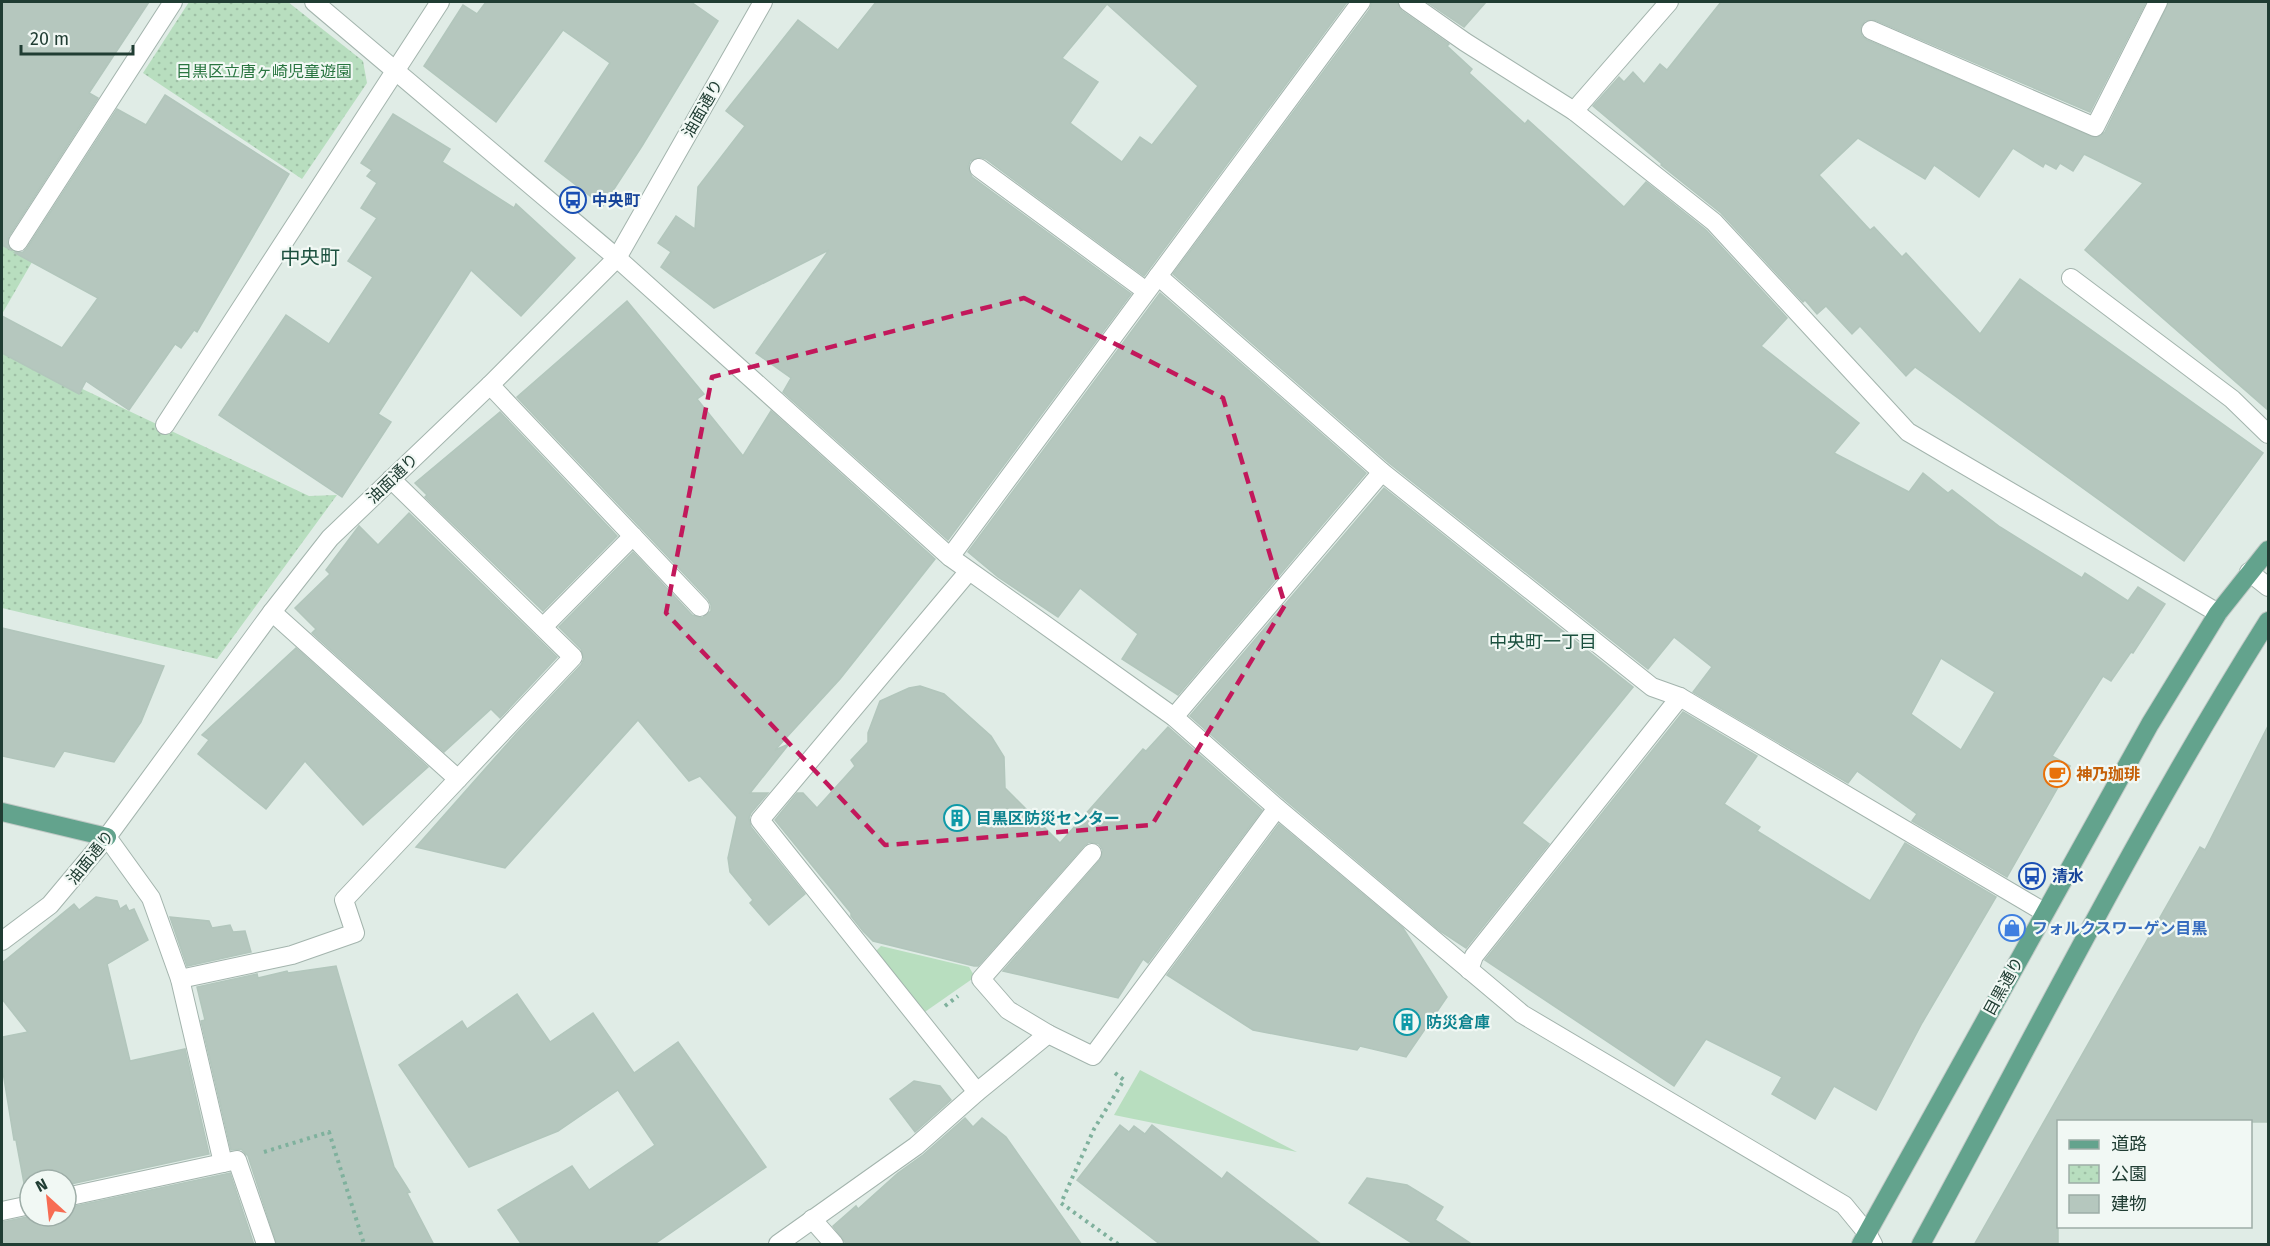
<svg xmlns="http://www.w3.org/2000/svg" width="2270" height="1246" font-family="'Fira Sans','Noto Sans JP',sans-serif">
<style>
.green{fill:#b8debf}
.park{fill:url(#park-dots)}
.building{fill:#b5c7be;stroke:#b2c6bc;stroke-width:1.5;fill-rule:evenodd}
.lines{fill:none;stroke-linecap:round;stroke-linejoin:round}
.minor-casing{stroke:#a3b4ad;stroke-width:20}
.major-casing{stroke:#c1c9c6;stroke-width:20}
.path{stroke:#7fb19d;stroke-width:4;stroke-dasharray:3 4.5;stroke-linecap:butt}
.minor{stroke:#fff;stroke-width:18}
.major{stroke:#63a38d;stroke-width:18}
.marked{fill:none;stroke:#c2185b;stroke-width:4.5;stroke-dasharray:12 8;stroke-linejoin:round}
.labels{text-anchor:middle;stroke-width:4.5;stroke-linejoin:round;paint-order:stroke}
.park-label{font-size:16px;fill:#297540;stroke:#f1f8f4}
.street-label{font-size:16px;fill:#203d33;stroke:#f1f8f4}
.transit-label{font-size:16px;font-weight:bold;fill:#164399;stroke:#f1f8f4;text-anchor:start}
.food-label{font-size:16px;font-weight:bold;fill:#c56008;stroke:#f1f8f4;text-anchor:start}
.culture-label{font-size:16px;font-weight:bold;fill:#0d838f;stroke:#f1f8f4;text-anchor:start}
.shop-label{font-size:16px;font-weight:bold;fill:#366cbe;stroke:#f1f8f4;text-anchor:start}
.neighbourhood-label{font-size:18px;fill:#1b503e;stroke:#f1f8f4}
.quarter-label{font-size:20px;fill:#1b503e;stroke:#f1f8f4}
</style>
<defs>
<pattern id="park-dots" width="8" height="8" patternUnits="userSpaceOnUse" patternTransform="scale(1.5)"><rect width="8" height="8" fill="#b8debf"/><path d="M2 2h.1M6 6h.1" fill="none" stroke="#9ebfa5" stroke-width="1.8" stroke-linecap="round"/></pattern>
</defs>
<rect width="100%" height="100%" fill="#e0ece6"/>
<!-- green -->
<g class="green">
<polygon points="881,946 969,967 975,977 919,1016 872,955"/>
<polygon points="1140,1070 1297,1152 1114,1115"/>
</g>
<!-- park -->
<g class="park">
<polygon points="189,2 288,2 363,61 367,83 302,179 143,73"/>
<polygon points="2,241 32,262 2,314"/>
<polygon points="2,351 309,496 337,495 217,659 2,608"/>
</g>
<!-- building -->
<g class="building">
<polygon points="2,2 149,2 89,93 98,98 9,236 7,242 11,250 2,245"/>
<polygon points="486,2 691,2 718,21 642,146 603,206 545,161 610,63 563,30 496,122 424,66 463,5 477,14"/>
<path d="M876,2H1347L1144,276L986,159L980,157L970,161L968,167L972,177L1131,294L948,540L783,392L791,378L756,353L829,250L714,308L661,267L671,252L658,243L676,216L695,229L698,187L745,126L726,111L798,20L838,50ZM1107,4L1198,86L1152,145L1140,137L1122,162L1070,123L1098,82L1062,58Z"/>
<path d="M1372,2H1397L1402,11L1449,44L1447,46L1472,69L1469,73L1525,124L1528,120L1624,207L1646,182L1706,230L1787,318L1761,346L1859,423L1834,453L1909,492L1923,473L1948,493L1952,490L2000,527L2082,578L2085,573L2128,601L2138,587L2165,604L2133,653L2131,652L2111,681L2103,676L2052,756L2070,766L2007,877L1912,821L1917,814L1857,771L1848,783L1693,692L1712,667L1674,637L1648,669L1389,463L1173,274L1370,9ZM1941,658L1995,692L1961,750L1911,714Z"/>
<polygon points="1427,2 1486,2 1464,27"/>
<polygon points="1721,2 2146,2 2090,112 1875,20 1865,21 1861,26 1862,36 1867,40 2096,138 2105,132 2169,2 2268,2 2268,410 2085,250 2143,183 2084,154 2073,171 2060,163 2056,169 2045,163 2043,167 2013,148 1979,197 1934,165 1925,179 1858,138 1819,175 1870,230 1874,227 1902,257 1906,253 1980,334 2020,279 2263,453 2184,561 1915,367 1906,376 1860,326 1852,334 1826,306 1817,314 1805,300 1803,302 1721,213 1661,165 1662,164 1593,106 1619,77 1624,82 1633,72 1644,84 1660,64 1667,70"/>
<polygon points="165,95 289,174 197,332 194,330 181,348 175,344 129,410 86,381 79,394 2,353 2,316 62,348 98,298 15,253 23,252 27,248 117,109 146,125"/>
<polygon points="393,114 450,149 442,162 514,208 516,204 575,258 521,316 471,270 378,414 391,422 342,497 219,415 286,315 329,344 373,277 348,261 377,218 361,208 377,183 367,176 372,170 361,163"/>
<polygon points="1160,293 1366,473 1178,695 1122,659 1138,634 1080,588 1058,617 998,577 968,552"/>
<polygon points="627,301 704,394 697,399 743,456 771,411 935,559 840,679 775,750 789,744 750,793 768,793 751,813 749,818 751,827 805,894 769,925 750,903 753,900 730,872 728,858 737,817 700,776 689,781 638,720 505,868 416,847 516,734 581,665 584,659 581,649 559,627 633,552 692,615 702,618 711,611 711,605 708,599 517,397"/>
<polygon points="500,412 617,536 543,611 425,497 427,495 415,483"/>
<polygon points="1384,488 1633,687 1522,823 1549,844 1466,948 1440,931 1284,799 1190,716"/>
<polygon points="409,513 557,657 500,718 491,709 444,752 312,633 316,629 295,608 330,574 326,570 359,526 378,545"/>
<polygon points="2,628 164,666 141,722 114,762 64,751 54,767 2,756"/>
<polygon points="296,648 428,767 363,825 305,761 266,809 198,754 209,740 202,735"/>
<polygon points="920,686 944,694 991,736 1004,757 1005,788 1060,843 1143,749 1146,751 1168,727 1262,810 1148,963 1143,959 1118,998 1003,971 1100,860 1103,850 1099,844 1089,842 1084,846 978,966 974,966 873,941 863,931 851,916 851,913 775,820 797,793 803,793 817,808 855,766 851,760 868,742 868,733 880,701 909,688"/>
<polygon points="1683,712 1757,756 1724,804 1760,827 1757,831 1870,901 1905,843 1996,897 1922,1023 1876,1110 1834,1086 1815,1119 1772,1094 1782,1077 1706,1039 1674,1086 1485,960"/>
<polygon points="2268,726 2268,1122 2058,1122 2058,1245 1974,1245 2200,847 2205,850"/>
<polygon points="1279,824 1403,928 1447,997 1406,1057 1360,1046 1357,1050 1253,1030 1167,975"/>
<polygon points="96,897 117,901 120,909 126,905 129,911 134,909 148,940 107,964 130,1061 185,1049 209,1154 66,1185 66,1180 30,1180 30,1194 26,1194 16,1140 14,1140 2,1066 2,1037 28,1032 2,999 2,963 74,904 79,910"/>
<polygon points="170,917 209,921 212,928 230,925 233,932 245,931 251,952 187,966"/>
<polygon points="336,966 394,1167 410,1192 407,1193 434,1245 277,1245 248,1156 241,1149 231,1150 201,1021 205,1020 197,987 257,974 258,978 287,971 288,973"/>
<polygon points="517,994 550,1042 593,1013 634,1073 678,1042 766,1167 653,1245 522,1245 498,1210 572,1166 589,1190 655,1145 618,1090 558,1131 469,1167 399,1065 462,1021 467,1029"/>
<polygon points="914,1081 940,1086 951,1100 915,1132 890,1099"/>
<polygon points="965,1118 973,1127 982,1118 1006,1137 1082,1245 847,1245 833,1226 856,1206 858,1209 898,1173 923,1155"/>
<polygon points="1120,1125 1129,1132 1134,1126 1145,1134 1152,1125 1222,1179 1227,1172 1322,1245 1161,1245 1077,1180"/>
<polygon points="230,1173 254,1245 2,1245 2,1222 32,1216 66,1216 66,1208"/>
<polygon points="1367,1178 1407,1185 1443,1207 1435,1220 1473,1245 1415,1245 1349,1203"/>
</g>
<g class="lines">
<defs>
<g id="minor">
<polyline points="314,2 617,258 950,557 1174,717 1277,808 1522,1014 1844,1205 1867,1233 1873,1244"/>
<polyline points="1408,2 1465,42 1574,111 1714,222 1908,432 2218,613"/>
<polyline points="1871,30 2095,127 2158,2"/>
<polyline points="1574,111 1669,2"/>
<polyline points="979,168 1146,291"/>
<polyline points="18,242 173,2"/>
<polyline points="1158,276 1382,472 1652,687 1680,697 2044,912"/>
<polyline points="2071,278 2232,399 2268,434"/>
<polyline points="490,385 700,607"/>
<polyline points="165,425 440,2"/>
<polyline points="950,557 1361,2"/>
<polyline points="969,571 760,820 977,1092"/>
<polyline points="2249,572 2268,587"/>
<polyline points="272,612 458,779 573,657 391,479"/>
<polyline points="543,627 633,536"/>
<polyline points="1174,717 1382,472"/>
<polyline points="107,837 151,898 180,979 223,1163"/>
<polyline points="2,941 50,905 107,837 272,612 330,538 490,385 617,258 763,2"/>
<polyline points="1469,970 1474,956 1680,697"/>
<polyline points="180,979 292,955 355,933 344,900 458,779"/>
<polyline points="1048,1034 1008,1010 981,979 1092,853"/>
<polyline points="66,1197 237,1160 266,1244"/>
<polyline points="2,1211 30,1205"/>
<polyline points="812,1219 834,1244"/>
<polyline points="778,1244 916,1146 977,1092 1048,1034 1093,1056 1277,808"/>
</g>
<g id="major">
<polyline points="2,812 107,837"/>
<polyline points="1861,1244 2150,724 2218,613 2268,550"/>
<path d="M1921,1244C2035,1035 2141,822 2268,621"/>
</g>
</defs>
<!-- minor casing -->
<use href="#minor" class="minor-casing"/>
<!-- major casing -->
<use href="#major" class="major-casing"/>
<!-- path -->
<g class="path">
<polyline points="945,1006 958,996"/>
<polyline points="1115,1073 1124,1080 1094,1129 1061,1203 1118,1244"/>
<polyline points="264,1152 329,1132 364,1244"/>
</g>
<!-- minor -->
<use href="#minor" class="minor"/>
<!-- major -->
<use href="#major" class="major"/>
</g>
<!-- marked area -->
<path class="marked" d="M1024,298L1223,398L1285,605L1152,825L885,845L666,613L712,377Z"/>
<!-- icons -->
<defs>
<symbol id="bus-ring" viewBox="-11 -11 22 22"><circle r="9.5" fill="#f1f8f4" stroke="#1a4fb4" stroke-width="1.5"/><path d="M-5-6H5V4H4V6H2V4H-2V6H-4V4H-5ZM-3.5-4V0h7V-4ZM-3.5 1.2v1.5H-2V1.2ZM2 1.2v1.5H3.5V1.2Z" fill="#1a4fb4"/></symbol>
<symbol id="cafe-ring" viewBox="-11 -11 22 22"><circle r="9.5" fill="#f1f8f4" stroke="#e8710a" stroke-width="1.5"/><path d="M-5.5-4.5H6V0H3Q3 3.5 0 3.5H-2.5Q-5.5 3.5-5.5 0ZM3-3.2v2h1.7v-2ZM-6 4.5H4V6H-6Z" fill="#e8710a"/></symbol>
<symbol id="building-ring" viewBox="-11 -11 22 22"><circle r="9.5" fill="#f1f8f4" stroke="#0f9aa8" stroke-width="1.5"/><path d="M-4-6H4V6H1V3H-1V6H-4ZM-2.5-4.3h1.7v1.8h-1.7ZM.8-4.3h1.7v1.8H.8ZM-2.5-1h1.7V.8h-1.7ZM.8-1h1.7V.8H.8Z" fill="#0f9aa8"/></symbol>
<symbol id="shop-ring" viewBox="-11 -11 22 22"><circle r="9.5" fill="#f1f8f4" stroke="#3f7fe0" stroke-width="1.5"/><path d="M-5-2.5h2.3a2.7 3.5 0 0 1 5.4 0H5L5.5 6h-11ZM-1.5-2.5h3a1.5 2.3 0 0 0-3 0Z" fill="#3f7fe0"/></symbol>
</defs>
<g fill-rule="evenodd">
<use href="#bus-ring" x="558" y="185" width="30" height="30"/>
<use href="#cafe-ring" x="2042" y="759" width="30" height="30"/>
<use href="#building-ring" x="942" y="803" width="30" height="30"/>
<use href="#bus-ring" x="2017" y="861" width="30" height="30"/>
<use href="#shop-ring" x="1997" y="913" width="30" height="30"/>
<use href="#building-ring" x="1392" y="1007" width="30" height="30"/>
</g>
<g class="labels">
<!-- park labels -->
<g class="park-label">
<text x="264" y="77">目黒区立唐ヶ崎児童遊園</text>
</g>
<!-- street labels -->
<g class="street-label">
<text transform="translate(702 108) rotate(-60)" y="6">油面通り</text>
<text transform="translate(392 478) rotate(-44)" y="6">油面通り</text>
<text transform="translate(90 857) rotate(-51)" y="6">油面通り</text>
<text transform="translate(2003 986) rotate(-61)" y="6">目黒通り</text>
</g>
<!-- transit labels -->
<g class="transit-label">
<text x="592" y="206">中央町</text>
<text x="2052" y="882">清水</text>
</g>
<!-- food labels -->
<g class="food-label">
<text x="2076" y="780">神乃珈琲</text>
</g>
<!-- culture labels -->
<g class="culture-label">
<text x="976" y="824">目黒区防災センター</text>
<text x="1426" y="1028">防災倉庫</text>
</g>
<!-- shop labels -->
<g class="shop-label">
<text x="2032" y="934">フォルクスワーゲン目黒</text>
</g>
<!-- neighbourhood labels -->
<g class="neighbourhood-label">
<text x="1543" y="648">中央町一丁目</text>
</g>
<!-- quarter labels -->
<g class="quarter-label">
<text x="310" y="264">中央町</text>
</g>
</g>
<!-- border -->
<rect width="2270" height="1246" fill="none" stroke="#203d33" stroke-width="6"/>
<!-- legend -->
<rect x="2057" y="1120" width="195" height="108" fill="#f1f8f4" stroke="#9dada7" stroke-width="1.5"/>
<rect x="2069" y="1140" width="30" height="9" fill="#63a38d" stroke="#9dada7" stroke-width="1.5"/>
<text x="2111" y="1150" font-size="18" fill="#203d33">道路</text>
<rect x="2069" y="1165" width="30" height="18" fill="url(#park-dots)" stroke="#9dada7" stroke-width="1.5"/>
<text x="2111" y="1180" font-size="18" fill="#203d33">公園</text>
<rect x="2069" y="1195" width="30" height="18" fill="#b5c7be" stroke="#9dada7" stroke-width="1.5"/>
<text x="2111" y="1210" font-size="18" fill="#203d33">建物</text>
<!-- north arrow -->
<g transform="translate(48 1198) rotate(333)"><circle r="28" fill="#f1f8f4" stroke="#9dada7" stroke-width="1.5"/>
<path d="M0-4.5L10 22L0 15L-10 22Z" fill="#f76c53"/>
<text y="-9" font-size="16" font-weight="bold" text-anchor="middle" fill="#203d33">N</text>
</g>
<!-- scale -->
<path d="M21 45v9h112v-9" fill="none" stroke="#203d33" stroke-width="3"/>
<text x="30" y="45" font-size="18" fill="#203d33" stroke="#f1f8f4" stroke-width="4.5" paint-order="stroke">20 m</text>
</svg>
